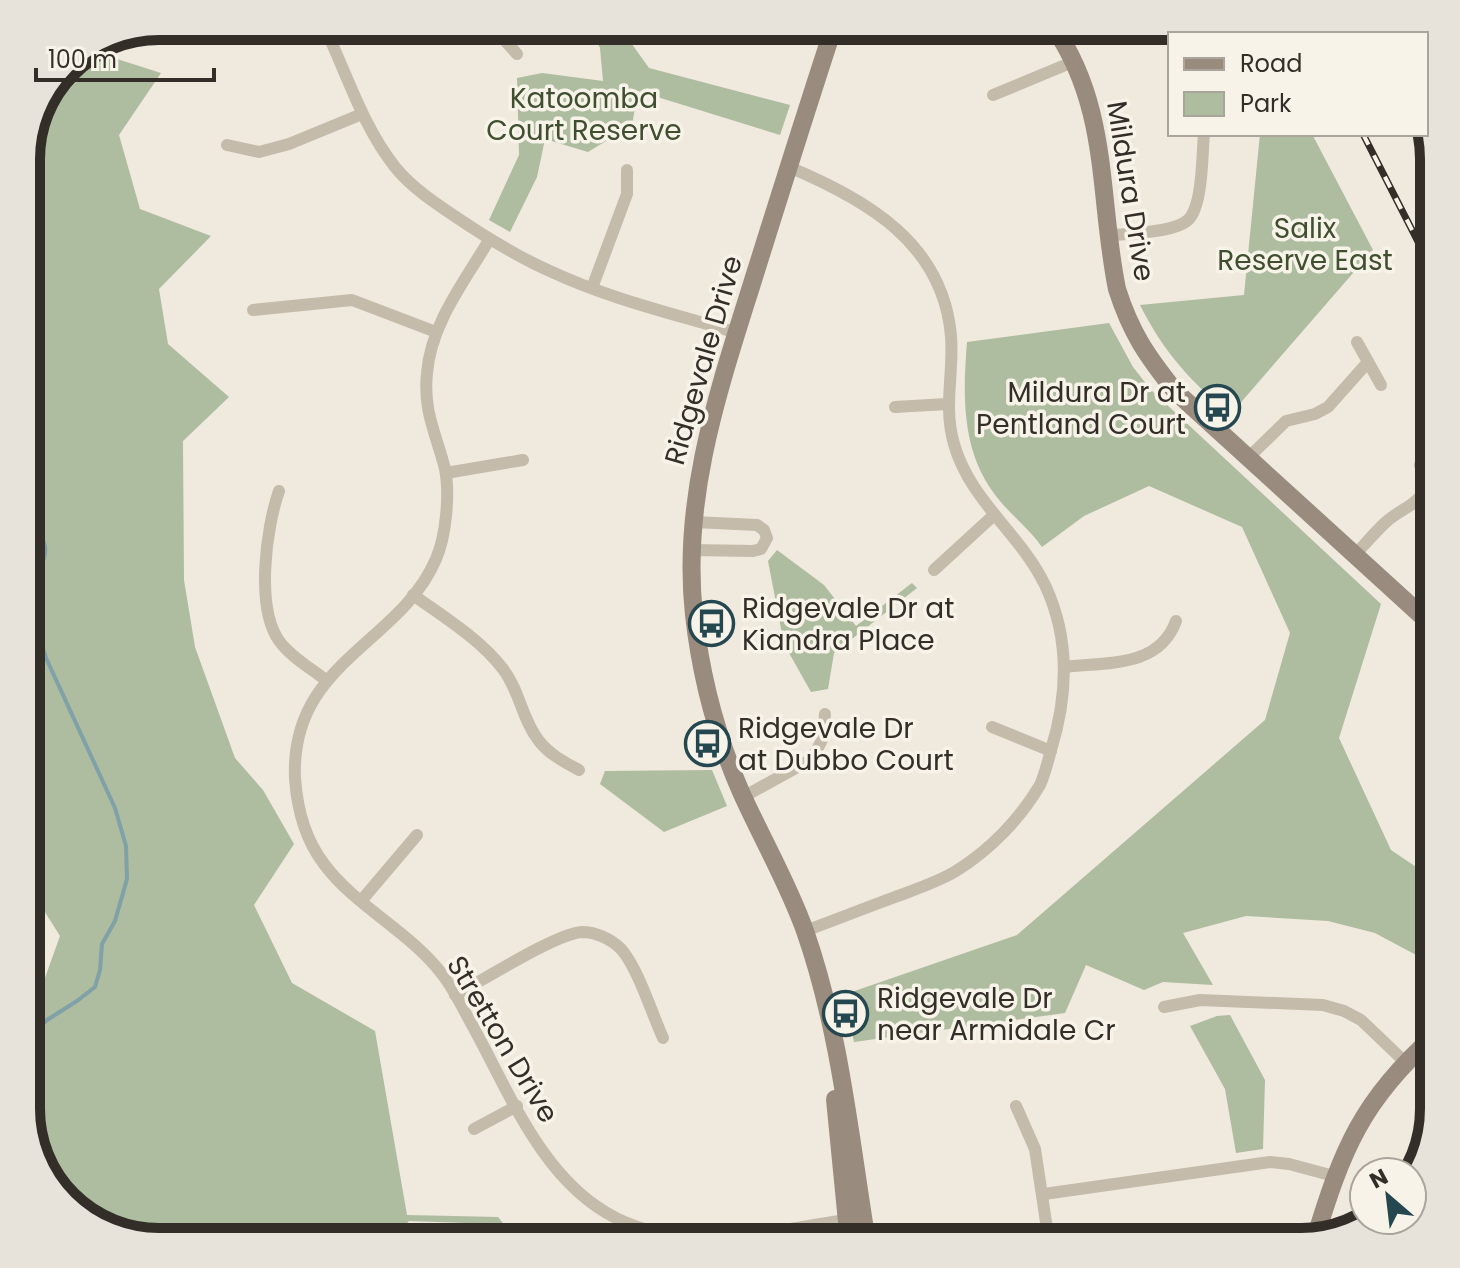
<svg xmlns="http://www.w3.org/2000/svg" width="1460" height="1268" font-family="Poppins,sans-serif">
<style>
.green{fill:#aebc9f}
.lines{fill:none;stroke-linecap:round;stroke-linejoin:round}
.stream{stroke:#80a1a8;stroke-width:4}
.street{stroke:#c5bbab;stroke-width:12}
.secondary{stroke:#998b7d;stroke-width:18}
.rail-casing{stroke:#342e29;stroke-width:7}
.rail{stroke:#f7f3e9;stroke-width:4;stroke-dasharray:12;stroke-linecap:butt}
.labels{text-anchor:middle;stroke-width:7;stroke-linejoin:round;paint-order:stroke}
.park-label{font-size:28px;fill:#404f30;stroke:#f7f3e9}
.street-label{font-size:28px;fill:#342e29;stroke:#f7f3e9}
.poi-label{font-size:28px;fill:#342e29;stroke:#f7f3e9;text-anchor:start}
.rim{fill:none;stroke:#342e29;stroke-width:10}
</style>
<rect width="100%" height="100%" fill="#efe9de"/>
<!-- green -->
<g class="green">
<polygon points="589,26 619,26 649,68 790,105 780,135 638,91 632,125 588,152 545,139 537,177 510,232 489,220 519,155 517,78 542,73 603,81 600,48"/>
<polygon points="92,51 161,73 119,135 140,209 211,236 159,289 168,344 229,397 183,441 184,580 195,647 235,758 263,790 294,844 254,905 292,983 375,1031 407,1215 498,1217 518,1242 508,1242 494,1224 409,1221 391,1242 158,1242 65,1203 26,1117 26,1018 32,1014 60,936 26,882 26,150 71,59"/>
<path d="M1260,134H1312L1373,250L1230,415C1191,381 1164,353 1140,305L1244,295Z"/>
<path d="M1109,323L1133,367L1151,390L1381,604L1339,738L1391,850L1434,879V971L1418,956L1375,933L1328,921L1246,916L1183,933L1213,985L1163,982L1144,990L1086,965L1065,1013L854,1042L843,995L1017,935L1265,720L1290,633L1242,527L1149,486L1084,516L1042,547C1028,527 1007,512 993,492C961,448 963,393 967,342Z"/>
<polygon points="777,550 824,585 856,626 912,583 917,588 834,653 828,689 811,692 784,644 768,561"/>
<polygon points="712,770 727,806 664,832 600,784 605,771"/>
<polygon points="1230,1015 1265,1080 1263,1149 1236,1153 1225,1089 1190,1026 1217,1016"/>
</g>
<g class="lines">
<!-- stream -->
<g class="stream">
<path d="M26,586C55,550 48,547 26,510"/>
<polyline points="26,1040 47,1020 77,1001 95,987 100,970 102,944 115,921 127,879 126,846 115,808 46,658 38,634 26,621"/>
</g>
<!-- street -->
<g class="street">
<path d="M324,26C347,74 362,125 395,167C411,187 435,203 456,217C487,238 518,257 552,272C610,299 675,314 737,333"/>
<polyline points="492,26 517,54"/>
<polyline points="807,26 831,37"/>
<polyline points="993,95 1075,61"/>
<polyline points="227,145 259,152 289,144 362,114"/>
<path d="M789,167C867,200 943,243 951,336C954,374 943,406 954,444C970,501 1020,533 1045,585C1070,638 1068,695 1051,750C1048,761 1045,774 1040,785C1020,819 990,850 956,871C938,882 916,889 895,897C865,908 835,920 805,931"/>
<path d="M1108,236C1128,233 1174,233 1188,220C1203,206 1202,154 1204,134"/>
<path d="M489,240C465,281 431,323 427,373C423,412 436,433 445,469C450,494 446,536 436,559C400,644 290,662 295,778C297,808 305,839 324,864C356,907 409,931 442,974C454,989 462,1007 471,1023C509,1091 542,1181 616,1218C691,1255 773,1230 852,1219"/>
<polyline points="592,288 627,194 627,170"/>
<polyline points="253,310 352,300 436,332"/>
<polyline points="1357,342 1381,385"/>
<polyline points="895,407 947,404"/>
<polyline points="1249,457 1286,421 1315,414 1328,407 1368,362"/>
<polyline points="446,473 523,460"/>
<path d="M279,491C266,528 255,609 280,642C291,657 312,669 327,681"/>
<polyline points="692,550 753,551 761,549 767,538 764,530 757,525 694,522"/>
<path d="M1355,555C1365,544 1375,532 1386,522C1407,503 1436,502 1420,465"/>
<polyline points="934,570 994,515"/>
<path d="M413,595C443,616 481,640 503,669C520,691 522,720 539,741C549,754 564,762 579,770"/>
<path d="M1064,667C1107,662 1159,668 1176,621"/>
<polyline points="992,727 1051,751"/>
<polyline points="743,797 812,759 822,740 825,714"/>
<polyline points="361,901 417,835"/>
<path d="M455,995C482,981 557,933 582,932C596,932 611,939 621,949C638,968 652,1014 663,1038"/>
<polyline points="1164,1007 1200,1000 1323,1005 1344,1011 1361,1020 1405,1062"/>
<polyline points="1016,1106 1035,1149 1049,1242"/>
<polyline points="474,1129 517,1106"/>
<polyline points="1044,1194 1270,1162 1289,1164 1334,1176"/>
</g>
<!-- secondary -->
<g class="secondary">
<path d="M834,26C807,108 781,191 755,274C720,386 681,496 694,615C701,677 716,735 741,792C762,839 788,883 805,931C840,1031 850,1138 867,1242"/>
<path d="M1053,26C1110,108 1098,196 1117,289C1131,333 1147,356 1175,391L1434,627"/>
<polyline points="835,1099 849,1242"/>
<path d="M1315,1239C1342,1150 1362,1100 1434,1036"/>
</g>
<defs>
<g id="rail">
<polyline points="1308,29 1311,34"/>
<polyline points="1363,134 1434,273"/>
</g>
</defs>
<!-- rail casing -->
<use href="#rail" class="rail-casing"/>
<!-- rail -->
<use href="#rail" class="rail"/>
</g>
<!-- icons -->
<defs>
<symbol id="bus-ring" viewBox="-11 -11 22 22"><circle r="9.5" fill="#f7f3e9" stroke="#244750" stroke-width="1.5"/><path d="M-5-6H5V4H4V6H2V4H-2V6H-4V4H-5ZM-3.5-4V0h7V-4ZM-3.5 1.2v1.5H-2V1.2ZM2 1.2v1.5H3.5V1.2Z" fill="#244750"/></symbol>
</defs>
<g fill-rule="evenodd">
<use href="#bus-ring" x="1192" y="382" width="51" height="51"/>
<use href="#bus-ring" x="686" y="598" width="51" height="51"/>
<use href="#bus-ring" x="682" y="718" width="51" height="51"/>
<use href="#bus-ring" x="820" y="988" width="51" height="51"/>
</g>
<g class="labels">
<!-- park labels -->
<g class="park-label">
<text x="584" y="108">Katoomba<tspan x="584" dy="32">Court Reserve</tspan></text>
<text x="1305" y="238">Salix<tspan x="1305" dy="32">Reserve East</tspan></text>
</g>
<!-- street labels -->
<g class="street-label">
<text transform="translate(1131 191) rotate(81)" y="10">Mildura Drive</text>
<text transform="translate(703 360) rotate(-74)" y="10">Ridgevale Drive</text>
<text transform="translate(503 1039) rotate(59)" y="10">Stretton Drive</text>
</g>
<!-- poi labels -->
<g class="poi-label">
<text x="1186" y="402" text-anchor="end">Mildura Dr at<tspan x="1186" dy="32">Pentland Court</tspan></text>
<text x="742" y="618">Ridgevale Dr at<tspan x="742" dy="32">Kiandra Place</tspan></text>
<text x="738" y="738">Ridgevale Dr<tspan x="738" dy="32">at Dubbo Court</tspan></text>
<text x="877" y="1008">Ridgevale Dr<tspan x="877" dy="32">near Armidale Cr</tspan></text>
</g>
</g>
<!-- crop -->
<path d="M0 0H1460V1268H0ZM159 40H1301A119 119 0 0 1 1420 159V1109A119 119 0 0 1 1301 1228H159A119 119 0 0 1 40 1109V159A119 119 0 0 1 159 40Z" fill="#e7e3da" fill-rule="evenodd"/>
<path class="rim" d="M159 40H1301A119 119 0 0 1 1420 159V1109A119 119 0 0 1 1301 1228H159A119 119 0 0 1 40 1109V159A119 119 0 0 1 159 40Z"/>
<!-- legend -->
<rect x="1168" y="32" width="260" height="104" fill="#f7f3e9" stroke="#a9a49c" stroke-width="2"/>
<rect x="1184" y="58" width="40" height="12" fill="#998b7d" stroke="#a9a49c" stroke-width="2"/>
<text x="1240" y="72" font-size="24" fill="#342e29">Road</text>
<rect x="1184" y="92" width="40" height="24" fill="#aebc9f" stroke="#a9a49c" stroke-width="2"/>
<text x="1240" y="112" font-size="24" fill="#342e29">Park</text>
<!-- north arrow -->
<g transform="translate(1388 1196) rotate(332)"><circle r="38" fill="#f7f3e9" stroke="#a9a49c" stroke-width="2"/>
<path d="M0-6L14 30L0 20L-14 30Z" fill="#244750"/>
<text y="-12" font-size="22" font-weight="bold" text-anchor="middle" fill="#342e29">N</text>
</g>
<!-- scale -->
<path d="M36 68v12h178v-12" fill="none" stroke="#342e29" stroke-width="4"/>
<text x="48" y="68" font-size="24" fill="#342e29" stroke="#f7f3e9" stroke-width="6" paint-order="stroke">100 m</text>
</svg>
